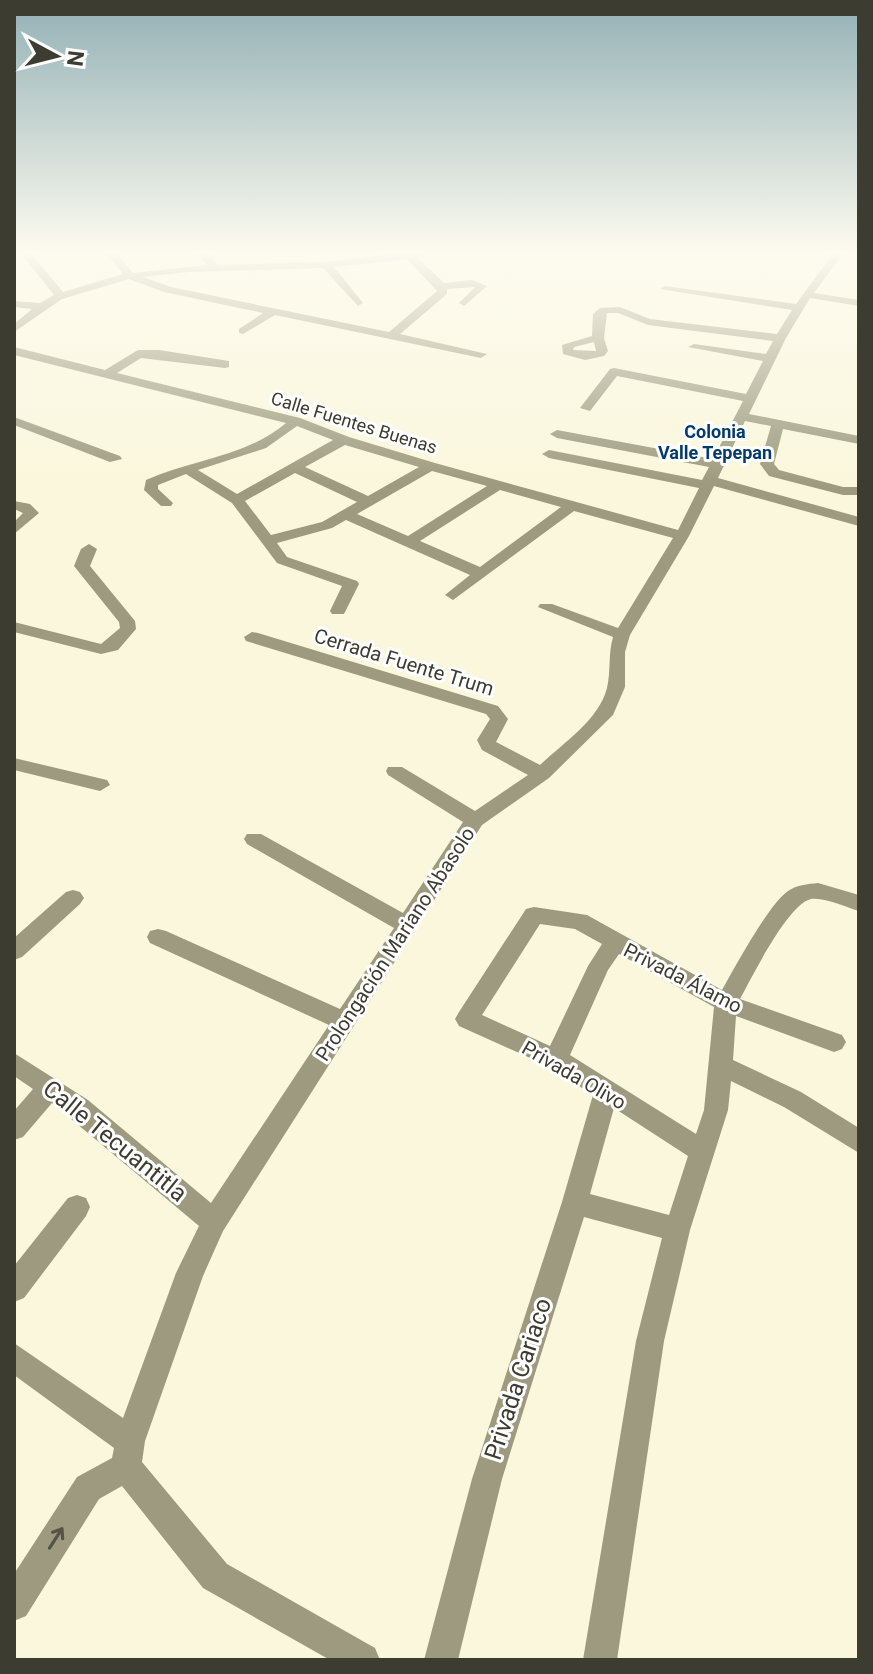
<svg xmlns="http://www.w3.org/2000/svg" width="873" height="1674" font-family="Roboto,sans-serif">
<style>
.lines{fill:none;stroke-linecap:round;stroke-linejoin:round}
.minor{fill:#9d9a7f;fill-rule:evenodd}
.oneway{stroke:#555444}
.labels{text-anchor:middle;stroke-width:6;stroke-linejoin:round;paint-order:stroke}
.far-street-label{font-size:18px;fill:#3d3c31;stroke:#fff}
.far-neighbourhood-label{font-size:18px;font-weight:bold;fill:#053b6c;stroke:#fff}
.street-label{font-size:20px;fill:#3d3c31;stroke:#fff}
.near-street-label{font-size:24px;fill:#3d3c31;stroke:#fff}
</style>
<rect width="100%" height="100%" fill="#faf7dc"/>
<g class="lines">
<!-- minor -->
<g class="minor">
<path d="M19,251H29L63,292L123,274L105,251H115L133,273L207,265L194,251H205L218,265L325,262L402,253L400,251H446L417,257L444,283L472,280L487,286L464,306L459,303L475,287L447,289V294L400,334L487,354L481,358L275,315L243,334L239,333V329L263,313L164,292L129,279L62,299L14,332V324L32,309L14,307V301L40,303L54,295ZM407,259L437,291L389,332L171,287L143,277L189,272L323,268L358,306L363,303L334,267Z"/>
<path d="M835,251H845L814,293L859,300V306L810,298L786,338L749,414L859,436V444L783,429L774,464L779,470L843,487H859V495H843L769,476L760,464L771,426L745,421L718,478L859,517V526L714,486L689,536L630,635L625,652V687L613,715L549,778L482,825L223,1231L203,1276L145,1441L142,1462L227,1564L375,1648L380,1660H330L203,1588L122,1486L99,1499L26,1616L14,1621V1574L77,1477L112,1458L114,1448L14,1375V1343L123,1418L176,1273L199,1226L52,1103L23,1137L14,1140V1111L33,1089L14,1076V1053L88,1100L211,1203L329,1025L150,943L147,937L150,931L158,929L166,931L340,1009L394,928L247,844L244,839L247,834H261L403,913L463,822L388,775L386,771L388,767H402L475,811L528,775L482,750L477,740L490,719L486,714L246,641L244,637L252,632L258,633L498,706L508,719L496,742L540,765C563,743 599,720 607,688C611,671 608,654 613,637L538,607L540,604H552L618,628L673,538L574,511L453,600L445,595L470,575L346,520L332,528L277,543L287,557L357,581L359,584L344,614H332L330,611L342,586L277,563L232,503L186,474L158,485V489L173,503L171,506H161L144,490L146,480C192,459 246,457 286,423L14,355V347L105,370L138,350H159L229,361V367L225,368L141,358L117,373L300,418L349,437L435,463L678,530L699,488L549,458L542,454L549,450L702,480L709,467L557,438L550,434L557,430L713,459L743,401L617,376L590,411L580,408L610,369L614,368L746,394L763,361L688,347L694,344L766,354L773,341L648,325L618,313H607L604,338L608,351L604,356L585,360L563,354L562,345L592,336L593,314L600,308L620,307L650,319L777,334L792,310L660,289L665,286L796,304ZM594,342L596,351L573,350L574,347ZM297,426L333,440L237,494L198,470L266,448ZM345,445L419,467L368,496L305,467ZM432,471L487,486L408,536L357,514ZM295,473L357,502L322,522L271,535L245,501ZM500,490L561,507L480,567L420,541Z"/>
<polygon points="14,417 120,456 122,459 110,462 14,425"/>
<polygon points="14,501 30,504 39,513 14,534 14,522 23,513 14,509"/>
<polygon points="89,544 97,549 90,566 135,621 136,629 118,650 101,654 14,632 14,622 101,644 120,628 119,622 74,566 81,549"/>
<polygon points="14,758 107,780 110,785 100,791 14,770"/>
<path d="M818,883L859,895V911C845,907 825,897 811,899C788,904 752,977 740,999L842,1035L846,1042L842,1049L834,1052L736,1016L733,1060L801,1092L859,1128V1153L784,1107L731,1081L728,1110L690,1230L664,1341L617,1660H583L636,1341L662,1238L584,1217L502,1479L458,1660H424L472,1479L562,1202L593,1095L548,1066L459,1026L455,1019L459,1012L526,909L534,907L587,915L722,990C735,967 769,904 788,891C797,885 807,884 818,883ZM540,924L575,929L602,944L588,966L550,1046L482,1015ZM619,954L714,1007L704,1110L696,1134L570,1055L608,970ZM614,1108L688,1156L669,1215L590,1194Z"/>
<polygon points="73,890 80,892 84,898 80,904 22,957 14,960 14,938 66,892"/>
<polygon points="77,1195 86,1198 90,1207 86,1216 24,1298 14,1302 14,1266 68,1198"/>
</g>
</g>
<!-- one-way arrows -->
<defs><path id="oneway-shaft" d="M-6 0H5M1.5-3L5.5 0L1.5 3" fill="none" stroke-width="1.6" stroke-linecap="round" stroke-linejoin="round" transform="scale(2)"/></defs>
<use class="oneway" href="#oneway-shaft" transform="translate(56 1538) rotate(-57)"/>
<!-- sky -->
<linearGradient id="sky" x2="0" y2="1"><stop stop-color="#93b1b6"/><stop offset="0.52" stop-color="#fdfbef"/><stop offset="1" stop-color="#fdfbef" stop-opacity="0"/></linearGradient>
<rect width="873" height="485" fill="url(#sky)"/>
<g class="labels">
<!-- far-street labels -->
<g class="far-street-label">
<text transform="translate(354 423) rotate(17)" y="6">Calle Fuentes Buenas</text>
</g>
<!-- far-neighbourhood labels -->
<g class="far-neighbourhood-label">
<text x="715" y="438">Colonia<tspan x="715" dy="21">Valle Tepepan</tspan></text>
</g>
<!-- street labels -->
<g class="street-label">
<text transform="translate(404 662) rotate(17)" y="7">Cerrada Fuente Trum</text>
<text transform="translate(395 944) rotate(-57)" y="7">Prolongación Mariano Abasolo</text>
<text transform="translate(683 978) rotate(27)" y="7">Privada Álamo</text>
<text transform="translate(574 1075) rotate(30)" y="7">Privada Olivo</text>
</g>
<!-- near-street labels -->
<g class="near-street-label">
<text transform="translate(115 1141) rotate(39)" y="8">Calle Tecuantitla</text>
<text transform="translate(518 1379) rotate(-72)" y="8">Privada Cariaco</text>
</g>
</g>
<!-- border -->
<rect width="873" height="1674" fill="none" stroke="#3d3c31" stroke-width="32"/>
<!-- north arrow -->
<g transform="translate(56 56) rotate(97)" stroke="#ffffff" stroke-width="6" paint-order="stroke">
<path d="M0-6L14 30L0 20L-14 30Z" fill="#3d3c31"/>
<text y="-12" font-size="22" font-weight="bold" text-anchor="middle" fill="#3d3c31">N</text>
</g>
</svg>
